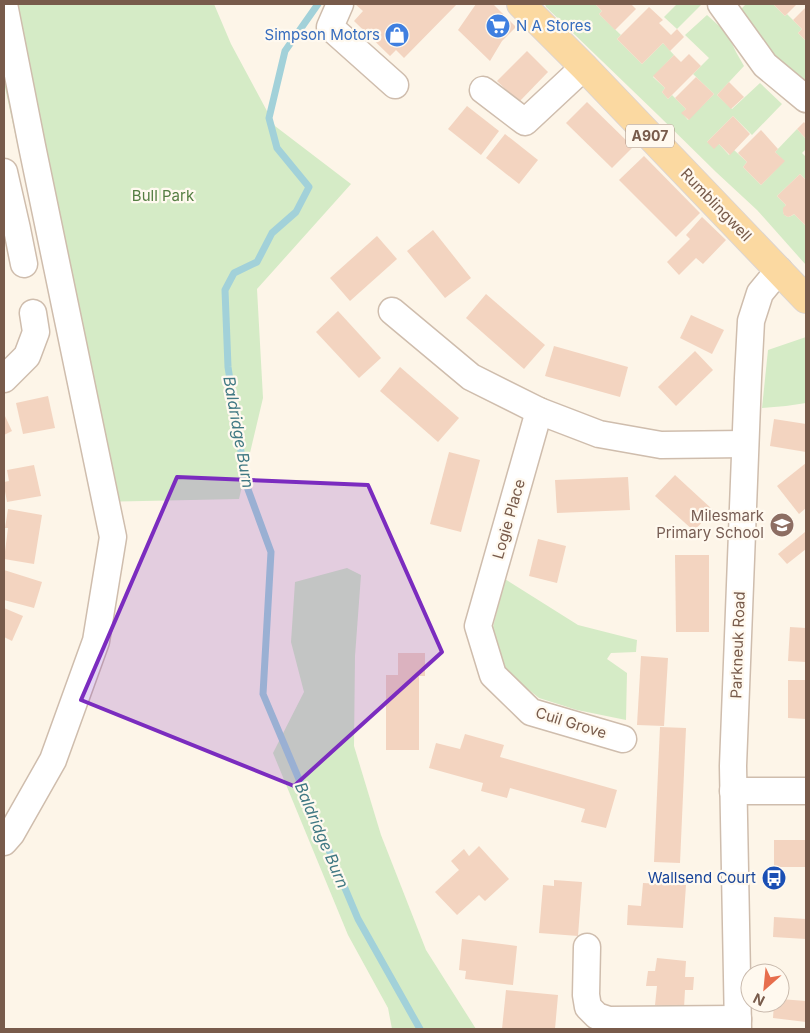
<svg xmlns="http://www.w3.org/2000/svg" width="810" height="1033" font-family="Inter,sans-serif">
<style>
.green{fill:#d5ebc6}
.lines{fill:none;stroke-linecap:round;stroke-linejoin:round}
.stream{stroke:#a2d1d9;stroke-width:7}
.building{fill:#f3d4c0}
.minor-casing{stroke:#cfbdad;stroke-width:29}
.major-casing{stroke:#dcd4d0;stroke-width:30}
.minor{stroke:#fff;stroke-width:26}
.major{stroke:#fbd9a1;stroke-width:28}
.marked{fill:#7b2cbf;fill-opacity:0.2;stroke:#7b2cbf;stroke-width:4;stroke-linejoin:round}
.labels{text-anchor:middle;stroke-width:4.5;stroke-linejoin:round;paint-order:stroke}
.shield{fill:#fff9ef;stroke:#a08a7c;stroke-width:1}
.shield-label{font-size:14px;font-weight:bold;fill:#785b4b}
.shop-label{font-size:15px;fill:#366cbe;stroke:#fff9ef;text-anchor:start}
.park-label{font-size:15px;fill:#547e42;stroke:#fff9ef}
.street-label{font-size:15px;fill:#785b4b;stroke:#fff9ef}
.education-label{font-size:15px;fill:#785e54;stroke:#fff9ef;text-anchor:end}
.transit-label{font-size:15px;fill:#164399;stroke:#fff9ef;text-anchor:end}
.water-label{font-size:16px;font-style:italic;fill:#417984;stroke:#fff9ef}
</style>
<rect width="100%" height="100%" fill="#fdf5e8"/>
<!-- green -->
<g class="green">
<polygon points="4,4 214,4 231,44 275,126 351,184 257,289 263,398 239,499 95,502 4,83"/>
<path d="M545,4H580L582,5L583,4H595L602,11L599,14L621,35L617,39L642,64L663,43L674,55L653,77L665,88L662,92L668,99L672,95L686,109L682,113L688,120L714,94L693,74L709,58L685,35L707,15L727,33L736,52L744,66L717,95L732,109L760,83L782,104L752,135L733,116L707,142L719,144L729,155L734,150L747,162L743,167L761,185L784,161L775,152L797,129L806,139V149L802,153L806,157V178L805,179L800,174L777,196L786,205C779,213 787,221 794,214L806,226V265L757,210L716,172L658,115L546,7Z"/>
<polygon points="677,4 702,4 677,29 664,17"/>
<polygon points="746,4 773,4 785,16 787,14 802,29 798,33 806,41 806,89 780,67 737,13"/>
<polygon points="806,337 806,403 786,406 762,408 768,350"/>
<polygon points="347,568 361,575 355,656 354,746 381,835 426,950 476,1029 392,1029 388,1008 348,935 273,753 304,692 291,642 295,582"/>
<polygon points="505,579 578,625 637,640 636,652 611,653 607,659 627,673 626,720 577,710 539,698 519,682 506,683 492,631"/>
</g>
<g class="lines">
<!-- stream -->
<polyline class="stream" points="318,4 285,51 269,118 277,148 309,187 296,212 272,233 257,262 234,273 225,290 228,367 246,484 271,552 263,694 358,919 420,1029"/>
</g>
<!-- building -->
<g class="building">
<polygon points="355,4 457,4 404,58 396,50 390,56 354,21 363,11"/>
<polygon points="476,4 493,4 516,27 502,41 490,61 458,30"/>
<polygon points="595,4 631,4 636,9 615,30 599,14 602,11"/>
<polygon points="773,4 797,4 785,16"/>
<polygon points="649,7 663,20 659,23 671,35 677,29 684,37 670,51 663,43 642,64 617,39"/>
<polygon points="806,7 806,41 798,33 802,29 793,20"/>
<polygon points="527,51 548,72 519,102 497,81"/>
<polygon points="689,54 701,66 668,99 662,92 665,88 653,76 674,55 681,62"/>
<polygon points="696,77 714,94 689,120 681,113 686,109 675,98"/>
<polygon points="729,82 744,97 731,109 717,95"/>
<polygon points="587,102 633,147 612,168 566,123"/>
<polygon points="467,106 499,131 481,155 448,129"/>
<polygon points="733,116 750,134 730,155 719,144 714,149 707,142"/>
<polygon points="804,122 806,125 806,139 797,129"/>
<polygon points="761,130 778,149 775,152 785,161 761,185 743,167 747,162 738,153"/>
<polygon points="505,134 538,160 519,184 486,158"/>
<polygon points="644,156 700,213 676,237 619,180"/>
<polygon points="800,174 805,179 806,178 806,226 794,214 791,216 788,217 784,215 783,212 783,208 786,205 777,196"/>
<polygon points="702,217 726,240 703,264 696,258 679,275 667,262 690,239 686,235"/>
<polygon points="433,230 471,278 445,298 407,251"/>
<polygon points="377,236 397,259 350,301 330,278"/>
<polygon points="486,294 545,345 524,369 466,318"/>
<polygon points="338,311 381,358 359,378 316,332"/>
<polygon points="691,315 724,330 712,354 680,338"/>
<polygon points="554,346 628,367 620,397 545,376"/>
<polygon points="695,351 713,370 676,406 658,387"/>
<polygon points="400,367 459,418 438,442 380,391"/>
<polygon points="48,396 55,428 23,434 16,403"/>
<polygon points="4,414 12,431 4,435"/>
<polygon points="774,419 806,424 806,452 770,446"/>
<polygon points="449,452 480,460 461,532 430,524"/>
<polygon points="806,463 806,508 799,514 777,486"/>
<polygon points="34,465 41,496 7,502 4,486 4,482 9,481 7,470"/>
<polygon points="675,475 713,510 694,531 655,496"/>
<polygon points="628,477 630,510 557,513 555,480"/>
<polygon points="8,509 42,515 34,564 4,559 8,528 5,528"/>
<polygon points="805,532 806,533 806,549 787,564 778,554"/>
<polygon points="538,539 566,546 557,583 529,576"/>
<polygon points="675,555 709,555 709,632 676,632"/>
<polygon points="4,570 42,582 34,608 4,600"/>
<polygon points="4,608 23,616 12,641 4,637"/>
<polygon points="790,627 806,628 806,662 788,661"/>
<polygon points="398,653 425,653 425,676 419,676 419,750 386,750 386,675 398,675"/>
<polygon points="641,656 668,658 664,726 637,725"/>
<polygon points="788,680 806,680 806,719 788,718"/>
<polygon points="660,727 686,728 680,863 654,862"/>
<polygon points="465,734 504,745 500,757 617,790 606,828 581,822 585,809 510,788 507,798 481,791 483,783 429,768 436,743 460,749"/>
<rect x="774" y="840" width="32" height="27"/>
<polygon points="479,846 509,879 485,901 479,895 457,915 435,892 459,870 451,861 464,849 469,856"/>
<polygon points="554,880 582,882 578,936 539,933 543,885 554,886"/>
<polygon points="643,883 686,885 683,928 627,925 628,905 641,906"/>
<polygon points="774,917 806,919 806,939 773,937"/>
<polygon points="462,939 517,946 513,985 465,979 466,971 459,970"/>
<polygon points="657,958 686,961 685,977 694,977 693,990 685,990 684,1008 655,1005 657,986 646,986 648,971 655,971"/>
<polygon points="506,990 558,995 555,1029 502,1029"/>
<polygon points="780,999 806,1001 806,1022 773,1018 774,1003 780,1003"/>
</g>
<g class="lines">
<defs>
<g id="minor">
<polyline points="340,4 330,27 395,85"/>
<polyline points="721,4 765,65 806,99"/>
<polyline points="483,90 525,122 584,67"/>
<polyline points="4,172 17,229 24,264"/>
<polyline points="392,311 471,377 539,411 599,434 661,445 745,444"/>
<polyline points="4,379 27,356 36,332 33,313"/>
<polyline points="539,411 478,626 493,675 531,712 623,739"/>
<polyline points="733,791 806,791"/>
<polyline points="4,842 11,834 53,760 96,641 113,537 32,146 4,4"/>
<polyline points="587,947 586,995 588,1007 597,1016 609,1020 738,1019"/>
<polyline points="738,1029 733,766 748,378 751,321 760,293 779,270"/>
</g>
<polyline id="major" points="521,4 584,67 806,299"/>
</defs>
<!-- minor casing -->
<use href="#minor" class="minor-casing"/>
<!-- major casing -->
<use href="#major" class="major-casing"/>
<!-- minor -->
<use href="#minor" class="minor"/>
<!-- major -->
<use href="#major" class="major"/>
</g>
<!-- marked area -->
<path class="marked" d="M177,477L368,485L442,652L294,786L81,700Z"/>
<!-- icons -->
<defs>
<symbol id="supermarket-disc" viewBox="-11 -11 22 22"><circle r="9.5" fill="#3f7fe0" stroke="#fff9ef"/><path d="M-6-5.5h2.5l.6 2H6L4.5 2H-2.5L-4.4-4H-6ZM-1.5 3.2a1.3 1.3 0 1 0 .1 0ZM3 3.2a1.3 1.3 0 1 0 .1 0Z" fill="#fff"/></symbol>
<symbol id="shop-disc" viewBox="-11 -11 22 22"><circle r="9.5" fill="#3f7fe0" stroke="#fff9ef"/><path d="M-5-2.5h2.3a2.7 3.5 0 0 1 5.4 0H5L5.5 6h-11ZM-1.5-2.5h3a1.5 2.3 0 0 0-3 0Z" fill="#fff"/></symbol>
<symbol id="school-disc" viewBox="-11 -11 22 22"><circle r="9.5" fill="#8d6e63" stroke="#fff9ef"/><path d="M0-5L7-2L0 1L-7-2ZM-4 1L0 2.5L4 1V4Q0 6-4 4Z" fill="#fff"/></symbol>
<symbol id="bus-disc" viewBox="-11 -11 22 22"><circle r="9.5" fill="#1a4fb4" stroke="#fff9ef"/><path d="M-5-6H5V4H4V6H2V4H-2V6H-4V4H-5ZM-3.5-4V0h7V-4ZM-3.5 1.2v1.5H-2V1.2ZM2 1.2v1.5H3.5V1.2Z" fill="#fff"/></symbol>
</defs>
<g fill-rule="evenodd">
<use href="#supermarket-disc" x="484" y="12" width="28" height="28"/>
<use href="#shop-disc" x="383" y="21" width="28" height="28"/>
<use href="#school-disc" x="768" y="511" width="28" height="28"/>
<use href="#bus-disc" x="760" y="864" width="28" height="28"/>
</g>
<g class="labels">
<!-- shield labels -->
<rect class="shield" x="626" y="124.5" width="48" height="23" rx="4"/>
<g class="shield-label">
<text x="650" y="141">A907</text>
</g>
<!-- shop labels -->
<g class="shop-label">
<text x="516" y="31">N A Stores</text>
<text x="380" y="40" text-anchor="end">Simpson Motors</text>
</g>
<!-- park labels -->
<g class="park-label">
<text x="163" y="201">Bull Park</text>
</g>
<!-- street labels -->
<g class="street-label">
<text transform="translate(716 205) rotate(46)" y="5">Rumblingwell</text>
<text transform="translate(509 519) rotate(-74)" y="5">Logie Place</text>
<text transform="translate(738 645) rotate(-88)" y="5">Parkneuk Road</text>
<text transform="translate(571 723) rotate(17)" y="5">Cuil Grove</text>
</g>
<!-- education labels -->
<g class="education-label">
<text x="764" y="521">Milesmark<tspan x="764" dy="17">Primary School</tspan></text>
</g>
<!-- transit labels -->
<g class="transit-label">
<text x="756" y="883">Wallsend Court</text>
</g>
<!-- water labels -->
<g class="water-label">
<text transform="translate(239 432) rotate(80)" y="6">Baldridge Burn</text>
<text transform="translate(322 835) rotate(67)" y="6">Baldridge Burn</text>
</g>
</g>
<!-- border -->
<rect width="810" height="1033" fill="none" stroke="#785b4b" stroke-width="10"/>
<!-- north arrow -->
<g transform="translate(765 988) rotate(207)"><circle r="24" fill="#fff9ef" stroke="#c9baad"/>
<path d="M0-4L9 19L0 12L-9 19Z" fill="#e76e4d"/>
<text y="-8" font-size="14" font-weight="bold" text-anchor="middle" fill="#785b4b">N</text>
</g>
</svg>
